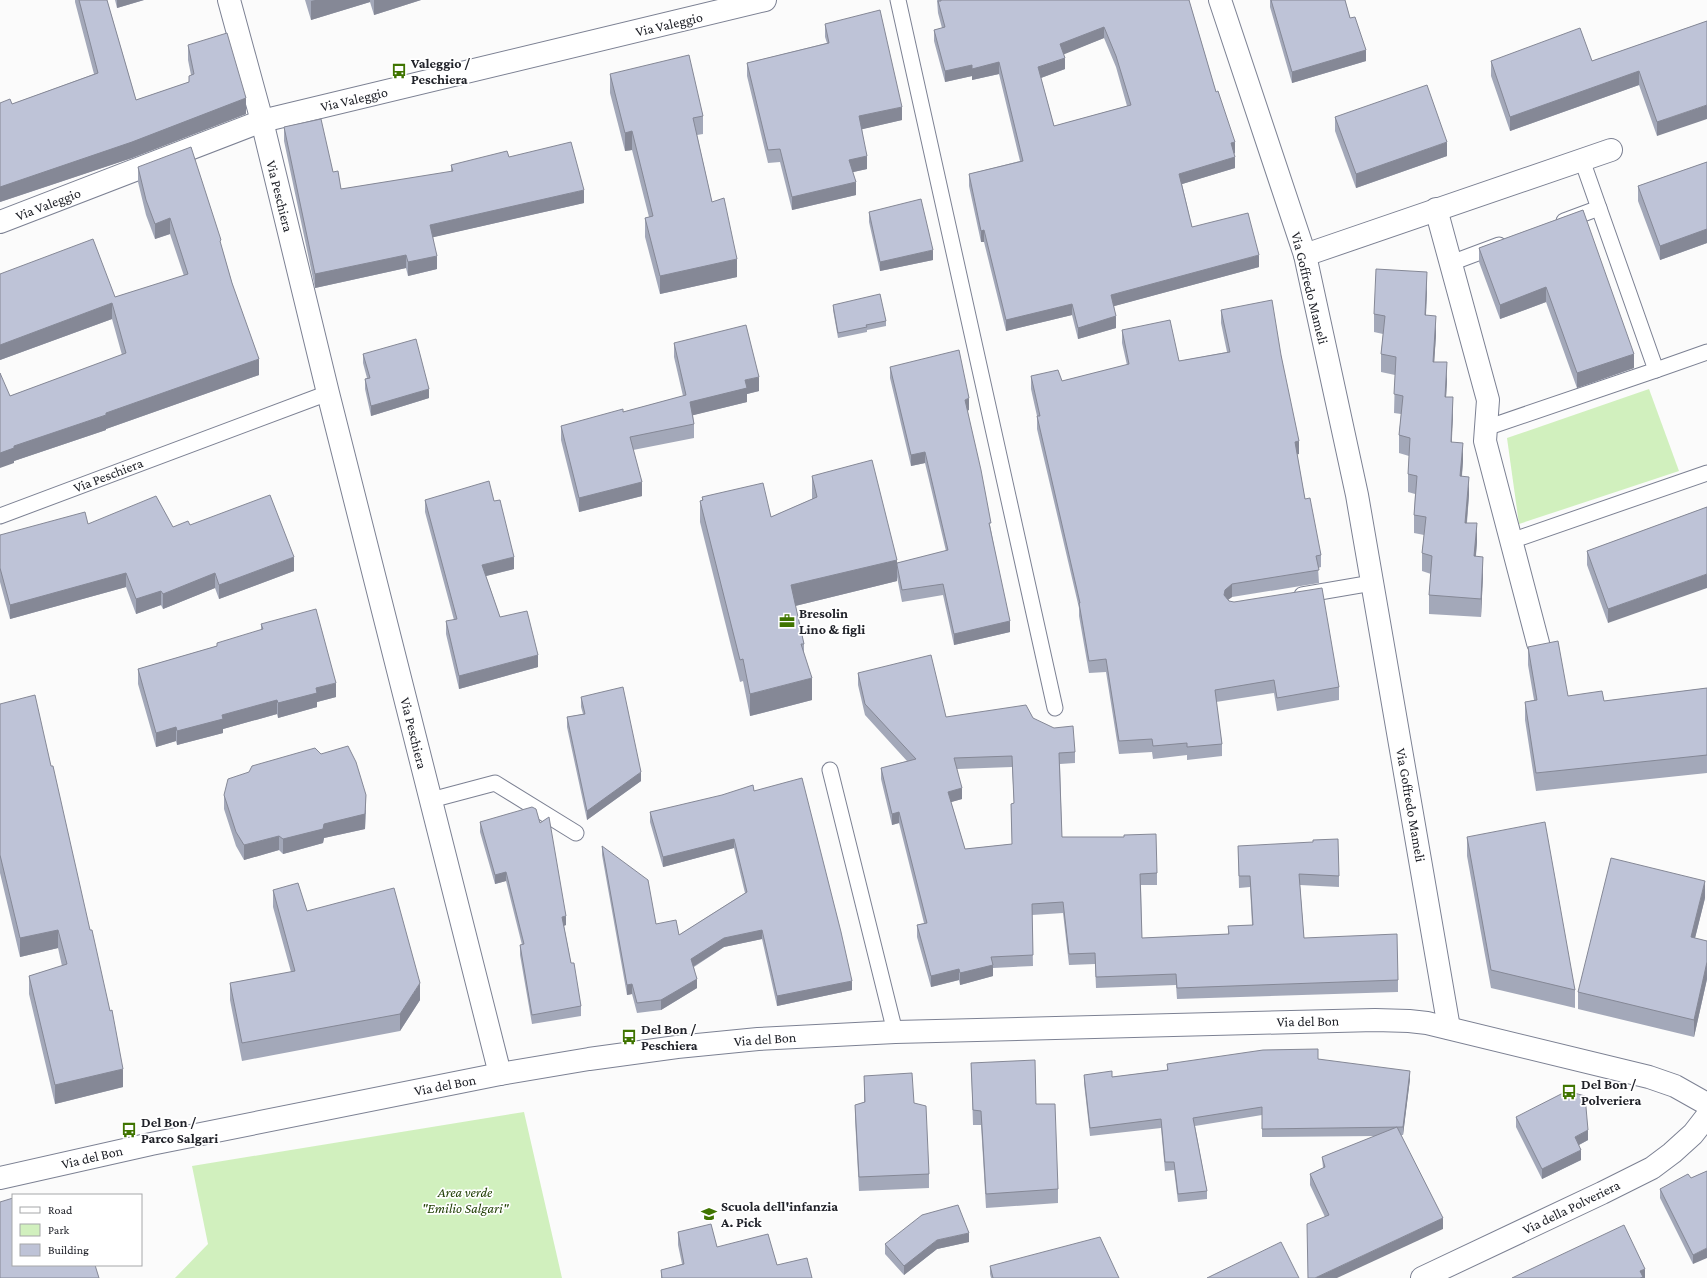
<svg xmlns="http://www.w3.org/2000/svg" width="1707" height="1278" font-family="'Crimson Pro',serif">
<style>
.green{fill:#d1f0be}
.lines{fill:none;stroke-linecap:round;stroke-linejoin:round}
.service-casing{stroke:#7c8193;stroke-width:17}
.minor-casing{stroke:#7c8193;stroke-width:24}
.tertiary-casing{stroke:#7c8193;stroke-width:24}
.service{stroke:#fff;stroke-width:15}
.minor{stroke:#fff;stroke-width:22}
.tertiary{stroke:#fff;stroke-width:22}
.wall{fill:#a3a8b9;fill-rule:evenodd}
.shaded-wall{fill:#858896}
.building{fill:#bec3d7;stroke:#858896;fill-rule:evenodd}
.labels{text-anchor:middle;stroke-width:3.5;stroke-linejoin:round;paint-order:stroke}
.street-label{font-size:14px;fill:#202229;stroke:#fff}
.poi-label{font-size:14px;font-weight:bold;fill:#202229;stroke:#fff;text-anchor:start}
.park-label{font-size:14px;font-style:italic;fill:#224006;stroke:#fff}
</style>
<rect width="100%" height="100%" fill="#fbfbfb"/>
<!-- green -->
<g class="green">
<polygon points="1649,389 1679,471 1519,524 1507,438"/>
<polygon points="524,1112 562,1278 175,1278 208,1244 192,1166"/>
</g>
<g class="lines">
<defs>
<g id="service">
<polyline points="898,0 1055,708"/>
<polyline points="1564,221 1599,208"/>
<polyline points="1451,263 1499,245"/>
<polyline points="1656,370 1707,352"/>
<polyline points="1486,428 1656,370 1582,160"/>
<polyline points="0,516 328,393"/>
<polyline points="1511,541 1707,473"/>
<polyline points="1302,595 1372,583"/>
<polyline points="830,770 895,1032"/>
<polyline points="431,800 495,783 576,833"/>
</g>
<g id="minor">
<polyline points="229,0 262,121 328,393 500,1074"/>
<polyline points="1220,0 1305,255 1357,495 1449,1028"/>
<polyline points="1436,209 1488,400 1485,441 1538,643"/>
<polyline points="0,222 262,121 765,0"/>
<polyline points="1305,255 1611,150"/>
<polyline points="1422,1278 1602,1193 1652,1168 1672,1153 1693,1134 1707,1116"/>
</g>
<polyline id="tertiary" points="0,1178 151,1144 500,1074 589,1059 677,1047 758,1039 895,1032 1375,1020 1409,1021 1427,1023 1649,1077 1675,1086 1707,1104"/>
</defs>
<!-- service casing -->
<use href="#service" class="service-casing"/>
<!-- minor casing -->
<use href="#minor" class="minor-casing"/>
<!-- tertiary casing -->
<use href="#tertiary" class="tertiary-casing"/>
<!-- service -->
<use href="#service" class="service"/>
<!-- minor -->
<use href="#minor" class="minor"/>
<!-- tertiary -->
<use href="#tertiary" class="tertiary"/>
</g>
<!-- wall -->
<g class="wall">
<polygon points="75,0 107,0 136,100 189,82 191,75 188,60 188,45 246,114 132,158 0,202 0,103 12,104 94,74 75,2"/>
<polygon points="115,0 144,0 117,8"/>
<polygon points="305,0 421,0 374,15 370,2 311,20"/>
<path d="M937,0H1189L1216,92L1235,153L1234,154L1235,168L1182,184L1192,227L1259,267L1114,306L1116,328L1078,339L1072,315L1006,331L984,242H981L969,186V174L1020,161L999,74L972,80V76L945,82L934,41V30L942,28L938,13ZM1104,38L1116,67L1127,106L1054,126L1041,78L1065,69L1063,54Z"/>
<polygon points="1270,0 1345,0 1350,18 1366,61 1292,83 1270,7"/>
<polygon points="1707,21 1657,136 1639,85 1510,131 1491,76 1491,61 1592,61"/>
<polygon points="825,24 902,120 862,129 867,169 853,172 856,195 792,210 780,162 768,163 747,76 747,63 827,43 825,37"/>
<polygon points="610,74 703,116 703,134 697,135 712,202 737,277 660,294 645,237 645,218 649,217 632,150 625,151 610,93"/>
<polygon points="1335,117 1447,156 1356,188 1335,131"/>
<polygon points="284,127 341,189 451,172 451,165 509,157 584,203 433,237 437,269 408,276 406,268 315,288 284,141"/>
<polygon points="1707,162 1707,243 1660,260 1638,201 1638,186"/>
<polygon points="138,167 221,245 259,375 106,429 106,430 14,461 14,463 10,396 122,355 112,319 0,360 0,274 115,297 184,276 170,234 155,239 146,215 138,182"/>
<polygon points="1583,210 1634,368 1577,388 1546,302 1500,319 1479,262 1479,248"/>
<polygon points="869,212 933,260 880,271 869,222"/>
<polygon points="1427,290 1426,315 1436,335 1434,362 1447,381 1446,397 1453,415 1451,442 1463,461 1462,476 1469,495 1467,523 1477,542 1476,556 1483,575 1481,617 1429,614 1429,595 1431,574 1422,571 1422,553 1424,535 1414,533 1414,515 1415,494 1408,492 1408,474 1409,456 1399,453 1399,435 1401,414 1394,413 1395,375 1381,372 1381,354 1383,334 1374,332 1374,314"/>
<polygon points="833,305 886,321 886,326 867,330 867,332 838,338 833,310"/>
<polygon points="1221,310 1281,355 1299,454 1297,454 1305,499 1321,555 1321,567 1318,568 1319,583 1232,597 1228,600 1339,687 1339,700 1277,711 1274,693 1216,702 1222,744 1222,756 1187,760 1187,755 1153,759 1152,752 1119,754 1106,672 1089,673 1079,616 1079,608 1037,429 1037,416 1031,389 1031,376 1062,381 1127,365 1122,343 1122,330 1179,361 1227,352 1221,323"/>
<polygon points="674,343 759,391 747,394 747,402 693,415 694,424 694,438 633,450 642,496 579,512 561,440 561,426 623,412 683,396 674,357"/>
<polygon points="363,354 429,398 371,416 365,389 365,379 367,378 363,363"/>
<polygon points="890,367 969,410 967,411 991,530 1010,632 954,645 943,595 902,602 897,577 897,581 795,606 804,644 804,655 812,700 750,716 743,681 740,682 700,522 700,501 702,500 702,497 771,517 812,499 812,476 897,563 946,551 925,463 911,466 890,378"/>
<polygon points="425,500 494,501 514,569 486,576 500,617 538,667 459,689 446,634 446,621 454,620 425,512"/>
<polygon points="1707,507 1608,623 1587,565 1587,551"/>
<polygon points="88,524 173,527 190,525 294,571 219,599 215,588 163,609 161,605 136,614 126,587 10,619 0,582 0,535"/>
<polygon points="261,624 336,697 317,702 317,707 278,718 277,714 223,729 223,733 177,745 176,741 156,747 138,684 138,669 217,646 261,630"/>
<polygon points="1528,647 1568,696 1604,701 1707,688 1707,773 1536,791 1525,720 1525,702 1534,700 1528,665"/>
<path d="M858,673L946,717L1033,718L1075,752V763L1060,764L1062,837L1157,873V885H1141L1142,938L1228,934V926L1252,925L1250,887L1239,888L1238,846L1339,876V887L1300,885L1304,938L1398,980V992L1177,999L1176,985L1096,988L1095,964L1069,965L1063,913L1032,915L1033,966L993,968V976L960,985L959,980L931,987L917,937V925L924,923L899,823L892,825L881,779V768L907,761L865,715L858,685ZM1012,767L1014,803L1011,804L1012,844L965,849L951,802L962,799L957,769Z"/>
<polygon points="581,697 641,781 587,820 567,727 567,717 583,714 581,707"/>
<polygon points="0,704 123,1087 55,1104 29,994 29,976 62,966 58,948 20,957 0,873"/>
<polygon points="754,791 852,990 777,1006 762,939 724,947 694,967 697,988 661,1010 637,1013 632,994 627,995 602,855 602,846 656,924 679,935 745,893 734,848 663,867 650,822 650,812"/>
<polygon points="224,795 366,810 365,829 324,838 323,843 283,854 279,850 244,860 236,846 224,809"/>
<polygon points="480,822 566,925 564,926 571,963 581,1006 581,1016 532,1024 520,955 520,945 522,945 506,881 495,884 480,832"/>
<polygon points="1467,837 1575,990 1575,1008 1491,988 1467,856"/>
<polygon points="273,890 307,911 420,1000 400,1031 242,1061 230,1000 230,983 291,972 273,907"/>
<polygon points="1705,898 1695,938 1707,941 1707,979 1694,1037 1578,1009 1578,992"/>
<polygon points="1318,1059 1410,1079 1403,1135 1401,1135 1443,1229 1325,1217 1310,1185 1310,1174 1323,1168 1322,1157 1376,1136 1262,1137 1262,1115 1195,1126 1207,1191 1207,1199 1178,1202 1174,1170 1165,1171 1161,1128 1090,1136 1084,1083 1084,1075 1112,1077 1167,1070 1167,1064"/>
<polygon points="971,1063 1036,1104 1058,1189 1058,1203 986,1208 981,1125 973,1125"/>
<polygon points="864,1076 914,1103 929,1174 929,1188 859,1191 855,1119 855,1105 864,1102"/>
<polygon points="1516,1117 1588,1140 1579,1145 1581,1160 1542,1179 1516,1127"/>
<polygon points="1707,1171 1693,1264 1660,1198 1660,1189 1691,1178"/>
<polygon points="678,1232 717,1247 777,1265 812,1278 661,1278 661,1270 682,1264 678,1245"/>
<polygon points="969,1242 937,1249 904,1275 885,1254 885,1244"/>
<polygon points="990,1266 1119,1278 991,1278 990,1274"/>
</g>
<!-- shaded-wall -->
<g class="shaded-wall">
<polygon points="117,0 144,0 117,8"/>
<polygon points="315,0 370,0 370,2 311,20 311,1"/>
<polygon points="374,0 421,0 374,15"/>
<polygon points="1104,27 1104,38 1060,56 1060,44"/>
<polygon points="1366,50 1366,61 1292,83 1292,72"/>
<polygon points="1065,58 1065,69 1038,79 1038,67"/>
<polygon points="999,62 999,74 972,80 972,69"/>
<polygon points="972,65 972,76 945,82 945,71"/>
<polygon points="1639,71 1639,85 1510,131 1510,117"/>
<polygon points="246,98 246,114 132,158 0,202 0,187"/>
<polygon points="1707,105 1707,119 1657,136 1657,122"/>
<polygon points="902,107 902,120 859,130 859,116"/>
<polygon points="632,131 632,150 625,151 625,133"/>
<polygon points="1235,142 1235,153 1231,155 1231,143"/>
<polygon points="1447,142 1447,156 1356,188 1356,174"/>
<polygon points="867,156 867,169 849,173 849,160"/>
<polygon points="1235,157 1235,168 1179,185 1179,174"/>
<polygon points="856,182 856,195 792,210 792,197"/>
<polygon points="584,190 584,203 430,238 430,225"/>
<polygon points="170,218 170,234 155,239 155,224"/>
<polygon points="1707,229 1707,243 1660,260 1660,246"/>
<polygon points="984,230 984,242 981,242 981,231"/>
<polygon points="933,250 933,260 880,271 880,262"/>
<polygon points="406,255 406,268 315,288 315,274"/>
<polygon points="1259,255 1259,267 1111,307 1111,295"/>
<polygon points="437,256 437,269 408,276 408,262"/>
<polygon points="737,259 737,277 660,294 660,276"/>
<polygon points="1427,272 1427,290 1425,334 1425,315"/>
<polygon points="1546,287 1546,302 1500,319 1500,305"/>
<polygon points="112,303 112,319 0,360 0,345"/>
<polygon points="1072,304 1072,315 1006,331 1006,320"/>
<polygon points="1116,316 1116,328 1078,339 1078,328"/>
<polygon points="1436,316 1436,335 1433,381 1433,362"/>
<polygon points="1634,354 1634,368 1577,388 1577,373"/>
<polygon points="259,359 259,375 106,429 106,413"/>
<polygon points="1447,362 1447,381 1445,415 1445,397"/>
<polygon points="759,377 759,391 747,394 747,402 690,416 690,402 745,380"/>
<polygon points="429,389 429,398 371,416 371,406"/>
<polygon points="1453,397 1453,415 1451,461 1451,442"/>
<polygon points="969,398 969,410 965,411 965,400"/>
<polygon points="106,415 106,430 14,461 14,463 0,468 0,453 14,446"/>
<polygon points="1299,441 1299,454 1295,455 1295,442"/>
<polygon points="1463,443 1463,461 1460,495 1460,476"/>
<polygon points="925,452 925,463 911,466 911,455"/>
<polygon points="1469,477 1469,495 1465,541 1465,523"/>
<polygon points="642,482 642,496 579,512 579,498"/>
<polygon points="1477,523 1477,542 1474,574 1474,556"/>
<polygon points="294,557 294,571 219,599 219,585"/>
<polygon points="514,557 514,569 482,577 482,565"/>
<polygon points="1483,557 1483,575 1481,617 1481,599"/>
<polygon points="897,560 897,581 791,607 791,585"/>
<polygon points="126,573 126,587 10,619 10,605"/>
<polygon points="215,573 215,588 163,609 163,594"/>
<polygon points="1707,574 1707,588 1608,623 1608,609"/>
<polygon points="1232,584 1232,597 1225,602 1224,595 1225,590"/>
<polygon points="161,591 161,605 136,614 136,599"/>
<polygon points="1010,621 1010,632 954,645 954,634"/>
<polygon points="538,655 538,667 459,689 459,676"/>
<polygon points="812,678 812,700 750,716 750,694"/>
<polygon points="336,683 336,697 317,702 317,707 278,718 278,703 316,688"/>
<polygon points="277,700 277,714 223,729 223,733 177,745 177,731 222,715"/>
<polygon points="176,727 176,741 156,747 156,733"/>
<polygon points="641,772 641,781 587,820 587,811"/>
<polygon points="962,788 962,799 948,803 948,792"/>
<polygon points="366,795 365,829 324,838 323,843 283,854 283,839 324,824"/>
<polygon points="899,812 899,823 892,825 892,814"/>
<polygon points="279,836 279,850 244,860 244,845"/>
<polygon points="734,839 734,848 663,867 663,857"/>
<polygon points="506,872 506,881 495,884 495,875"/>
<polygon points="1705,881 1705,898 1691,954 1691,937"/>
<polygon points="566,916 566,925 562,926 562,917"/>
<polygon points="58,930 58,948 20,957 20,938"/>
<polygon points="762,930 762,939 724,947 691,968 691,959 724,938"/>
<polygon points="1707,962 1707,979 1694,1037 1694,1020"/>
<polygon points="993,965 993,976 960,985 960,973"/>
<polygon points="959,969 959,980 931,987 931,976"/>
<polygon points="697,979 697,988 661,1010 661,1000"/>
<polygon points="852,981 852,990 777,1006 777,996"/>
<polygon points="420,983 420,1000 400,1031 400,1014"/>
<polygon points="632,984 632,994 627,995 627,985"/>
<polygon points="123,1069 123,1087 55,1104 55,1085"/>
<polygon points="1410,1071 1410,1079 1403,1135 1403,1127"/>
<polygon points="1588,1130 1588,1140 1575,1147 1575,1137"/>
<polygon points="1581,1150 1581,1160 1542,1179 1542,1169"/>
<polygon points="1443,1218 1443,1229 1337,1278 1315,1278"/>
<polygon points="969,1233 969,1242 937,1249 904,1275 904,1266 937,1240"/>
<polygon points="1707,1248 1707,1258 1693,1264 1693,1255"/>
<polygon points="1645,1269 1645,1278 1640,1278 1640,1271"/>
</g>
<!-- building -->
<g class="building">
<polygon points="79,0 107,0 136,100 189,82 189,76 194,74 188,45 227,33 246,98 132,142 0,187 0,103 10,99 12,104 98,73"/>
<path d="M941,0H1189L1216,92L1218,91L1235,142L1231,143L1235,157L1179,174L1192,227L1248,213L1259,255L1111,295L1116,316L1078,328L1072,304L1006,320L984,230L981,231L969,174L1023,161L999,62L972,69V65L945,71L934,30L945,27L938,1H941ZM1104,27L1116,56L1131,105L1054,126L1038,67L1065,58L1060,44Z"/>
<polygon points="1271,0 1345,0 1350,18 1355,17 1366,50 1292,72"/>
<polygon points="880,10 902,107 859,116 867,156 849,160 856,182 792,197 780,149 768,150 747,63 829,43 825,24"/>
<polygon points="1707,21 1707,105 1657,122 1639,71 1510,117 1491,61 1580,28 1592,61"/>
<polygon points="689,55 703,116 693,118 712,202 724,198 737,259 660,276 645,218 653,216 632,131 625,133 610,74"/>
<polygon points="1427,85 1447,142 1356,174 1335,117"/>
<polygon points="321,119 333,172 338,171 341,189 453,171 451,165 507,151 509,157 571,142 584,190 430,225 437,256 408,262 406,255 315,274 284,127"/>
<polygon points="191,147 221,240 220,241 232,283 259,359 106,413 106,415 14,446 14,448 0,453 0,373 10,396 126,353 112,303 0,345 0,274 93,239 115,297 188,274 170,218 155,224 146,200 138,167"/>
<polygon points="1707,162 1707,229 1660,246 1638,186"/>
<polygon points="921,199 933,250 880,262 869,212"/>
<polygon points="1583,210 1634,354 1577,373 1546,287 1500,305 1479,248"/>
<polygon points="1376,269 1427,272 1425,315 1436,316 1433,362 1447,362 1445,397 1453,397 1451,442 1463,443 1460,476 1469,477 1465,523 1477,523 1474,556 1483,557 1481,599 1429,595 1432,556 1422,553 1426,517 1414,515 1417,476 1408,474 1410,438 1399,435 1403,396 1394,394 1396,357 1381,354 1385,316 1374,314"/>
<polygon points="880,294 886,321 866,325 867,327 838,333 833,305"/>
<polygon points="1272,300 1281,355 1299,441 1295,442 1305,499 1310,498 1321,555 1316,556 1319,570 1232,584 1225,590 1224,595 1229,601 1234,602 1322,588 1339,687 1277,698 1274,680 1215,690 1222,744 1187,747 1187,743 1153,746 1152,739 1119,741 1106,659 1089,661 1079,603 1080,603 1037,416 1040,416 1031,376 1058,370 1062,381 1129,364 1122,330 1170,320 1179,361 1230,352 1221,310"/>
<polygon points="746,325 759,377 745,380 747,388 690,402 694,424 630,437 642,482 579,498 561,426 623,409 623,412 686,395 674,343"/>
<polygon points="416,339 429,389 371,406 365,379 370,378 363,354"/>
<polygon points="959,350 969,398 965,400 981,470 991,523 989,523 1010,621 954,634 943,584 902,590 897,565 897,563 948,550 925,452 911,455 890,367"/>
<polygon points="872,460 897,560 791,585 804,644 801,644 812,678 750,694 743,659 740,660 700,501 703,500 702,497 763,483 771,517 817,497 812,476"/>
<polygon points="489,481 494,501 500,500 514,557 482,565 500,617 527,611 538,655 459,676 446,621 457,619 425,500"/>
<polygon points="270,495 294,557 219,585 215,573 163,594 161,591 136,599 126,573 10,605 0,568 0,535 85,512 88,524 156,496 173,527 188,521 190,525"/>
<polygon points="1707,507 1707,574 1608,609 1587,551"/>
<polygon points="316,609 336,683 316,688 317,693 278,703 277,700 222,715 223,719 177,731 176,727 156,733 138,669 217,646 217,643 263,629 261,624"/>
<polygon points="1558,641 1568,696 1602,691 1604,701 1707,688 1707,755 1536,773 1525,702 1537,700 1528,647"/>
<path d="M931,655L946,717L1026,705L1033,718L1054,728L1073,726L1075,752L1059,753L1062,837H1124V835L1156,834L1157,873L1140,874L1142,938L1229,934L1228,926L1253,925L1250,876H1239L1238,846L1313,842V840L1338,839L1339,876L1299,874L1304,938L1397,934L1398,980L1177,988L1176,974L1096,977L1095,953L1069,954L1063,902L1032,904L1033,955L991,957L993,965L960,973L959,969L931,976L917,925L927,923L899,812L892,814L881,768L916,759L865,704L858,673ZM1012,756L1014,803L1011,804L1012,844L965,849L948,792L962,788L954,758Z"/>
<polygon points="623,687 641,772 587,811 567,717 585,714 581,697"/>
<polygon points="35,695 51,766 53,766 90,930 92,930 110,1011 112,1010 123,1069 55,1085 29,976 67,964 58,930 20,938 0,855 0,704"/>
<polygon points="348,746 356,762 366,795 365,814 324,824 323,829 283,839 279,836 244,845 236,832 224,795 228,779 249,772 252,766 315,748 321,754"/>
<polygon points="802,778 841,932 852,981 777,996 762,930 724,938 691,959 697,979 661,1000 637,1003 632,984 627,985 602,846 648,880 656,924 676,920 679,935 747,892 734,839 663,857 650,812 722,795 753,785 754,791"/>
<polygon points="532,807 536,809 540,823 549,817 566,916 562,917 571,963 574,963 581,1006 532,1015 520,945 524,944 506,872 495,875 480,822"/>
<polygon points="1545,822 1575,990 1491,970 1467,837"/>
<polygon points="1611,858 1705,881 1691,937 1707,941 1707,962 1694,1020 1578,992"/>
<polygon points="298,883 307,911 394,888 420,983 400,1014 242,1043 230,983 295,971 273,890"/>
<polygon points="1318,1049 1318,1059 1410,1071 1403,1127 1262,1129 1262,1107 1193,1118 1207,1191 1178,1194 1174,1162 1165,1162 1161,1119 1090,1128 1084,1075 1112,1071 1112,1077 1168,1070 1167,1064 1263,1050"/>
<polygon points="1035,1060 1036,1104 1055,1104 1058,1189 986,1194 981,1111 973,1110 971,1063"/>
<polygon points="912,1073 914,1103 926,1106 929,1174 859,1177 855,1105 865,1102 864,1076"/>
<polygon points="1567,1091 1585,1096 1588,1130 1575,1137 1581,1150 1542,1169 1516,1117"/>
<polygon points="1397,1127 1443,1218 1315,1278 1308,1278 1307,1224 1329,1215 1310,1174 1325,1167 1322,1157"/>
<polygon points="1707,1171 1707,1248 1693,1255 1660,1189 1688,1174 1691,1178"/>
<polygon points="13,1198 13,1265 95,1265 99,1278 0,1278 0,1202"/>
<polygon points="958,1205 969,1233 937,1240 904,1266 885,1244 922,1215"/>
<polygon points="711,1224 717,1247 768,1234 777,1265 807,1258 812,1278 662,1278 661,1270 684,1264 678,1232"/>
<polygon points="1624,1225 1645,1269 1640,1271 1643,1277 1640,1278 1512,1278"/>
<polygon points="1100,1237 1119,1278 993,1278 990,1266"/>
<polygon points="1281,1242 1299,1278 1207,1278"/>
</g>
<!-- icons -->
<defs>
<symbol id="bus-bare" viewBox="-9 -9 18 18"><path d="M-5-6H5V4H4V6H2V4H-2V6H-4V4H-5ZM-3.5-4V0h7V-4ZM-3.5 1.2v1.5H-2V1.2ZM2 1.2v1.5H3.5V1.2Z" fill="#3f7400" stroke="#fff" stroke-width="2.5" paint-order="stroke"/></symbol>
<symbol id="office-bare" viewBox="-9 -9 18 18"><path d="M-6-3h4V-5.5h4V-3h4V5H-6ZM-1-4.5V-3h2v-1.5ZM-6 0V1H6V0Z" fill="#3f7400" stroke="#fff" stroke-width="2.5" paint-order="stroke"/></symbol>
<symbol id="school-bare" viewBox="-9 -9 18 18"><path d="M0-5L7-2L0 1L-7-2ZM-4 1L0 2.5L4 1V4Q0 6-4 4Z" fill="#3f7400" stroke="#fff" stroke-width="2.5" paint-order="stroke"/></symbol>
</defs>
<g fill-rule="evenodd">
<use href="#bus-bare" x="388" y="60" width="22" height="22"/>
<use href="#office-bare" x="776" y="610" width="22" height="22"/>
<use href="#bus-bare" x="618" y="1026" width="22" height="22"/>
<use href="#bus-bare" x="1558" y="1081" width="22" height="22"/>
<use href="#bus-bare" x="118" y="1119" width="22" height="22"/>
<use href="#school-bare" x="698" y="1203" width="22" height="22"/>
</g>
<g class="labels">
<!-- street labels -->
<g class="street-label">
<text transform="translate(669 24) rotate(-13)" y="5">Via Valeggio</text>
<text transform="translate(354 99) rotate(-13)" y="5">Via Valeggio</text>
<text transform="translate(280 196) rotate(76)" y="5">Via Peschiera</text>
<text transform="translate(48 204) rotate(-21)" y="5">Via Valeggio</text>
<text transform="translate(1310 288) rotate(76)" y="5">Via Goffredo Mameli</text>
<text transform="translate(108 475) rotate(-21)" y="5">Via Peschiera</text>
<text transform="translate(414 733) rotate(76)" y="5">Via Peschiera</text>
<text transform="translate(1411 805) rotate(80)" y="5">Via Goffredo Mameli</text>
<text transform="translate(1308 1021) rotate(-1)" y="5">Via del Bon</text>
<text transform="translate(765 1039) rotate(-4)" y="5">Via del Bon</text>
<text transform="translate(445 1085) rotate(-11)" y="5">Via del Bon</text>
<text transform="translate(92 1157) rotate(-13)" y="5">Via del Bon</text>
<text transform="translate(1571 1207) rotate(-26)" y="5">Via della Polveriera</text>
</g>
<!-- poi labels -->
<g class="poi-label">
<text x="411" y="68">Valeggio /<tspan x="411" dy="16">Peschiera</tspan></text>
<text x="799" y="618">Bresolin<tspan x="799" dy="16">Lino &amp; figli</tspan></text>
<text x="641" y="1034">Del Bon /<tspan x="641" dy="16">Peschiera</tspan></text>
<text x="1581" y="1089">Del Bon /<tspan x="1581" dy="16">Polveriera</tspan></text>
<text x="141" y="1127">Del Bon /<tspan x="141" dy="16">Parco Salgari</tspan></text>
<text x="721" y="1211">Scuola dell'infanzia<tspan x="721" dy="16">A. Pick</tspan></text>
</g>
<!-- park labels -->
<g class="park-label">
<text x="465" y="1197">Area verde<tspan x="465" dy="16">"Emilio Salgari"</tspan></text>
</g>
</g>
<!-- legend -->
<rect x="12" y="1194" width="130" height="72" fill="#ffffff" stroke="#a6a7a9"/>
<rect x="20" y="1207" width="20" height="6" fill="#ffffff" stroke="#a6a7a9"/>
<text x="48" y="1214" font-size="12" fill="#202229">Road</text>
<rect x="20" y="1224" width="20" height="12" fill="#d1f0be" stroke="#a6a7a9"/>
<text x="48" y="1234" font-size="12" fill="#202229">Park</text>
<rect x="20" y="1244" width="20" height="12" fill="#bec3d7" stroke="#a6a7a9"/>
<text x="48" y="1254" font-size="12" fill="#202229">Building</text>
</svg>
